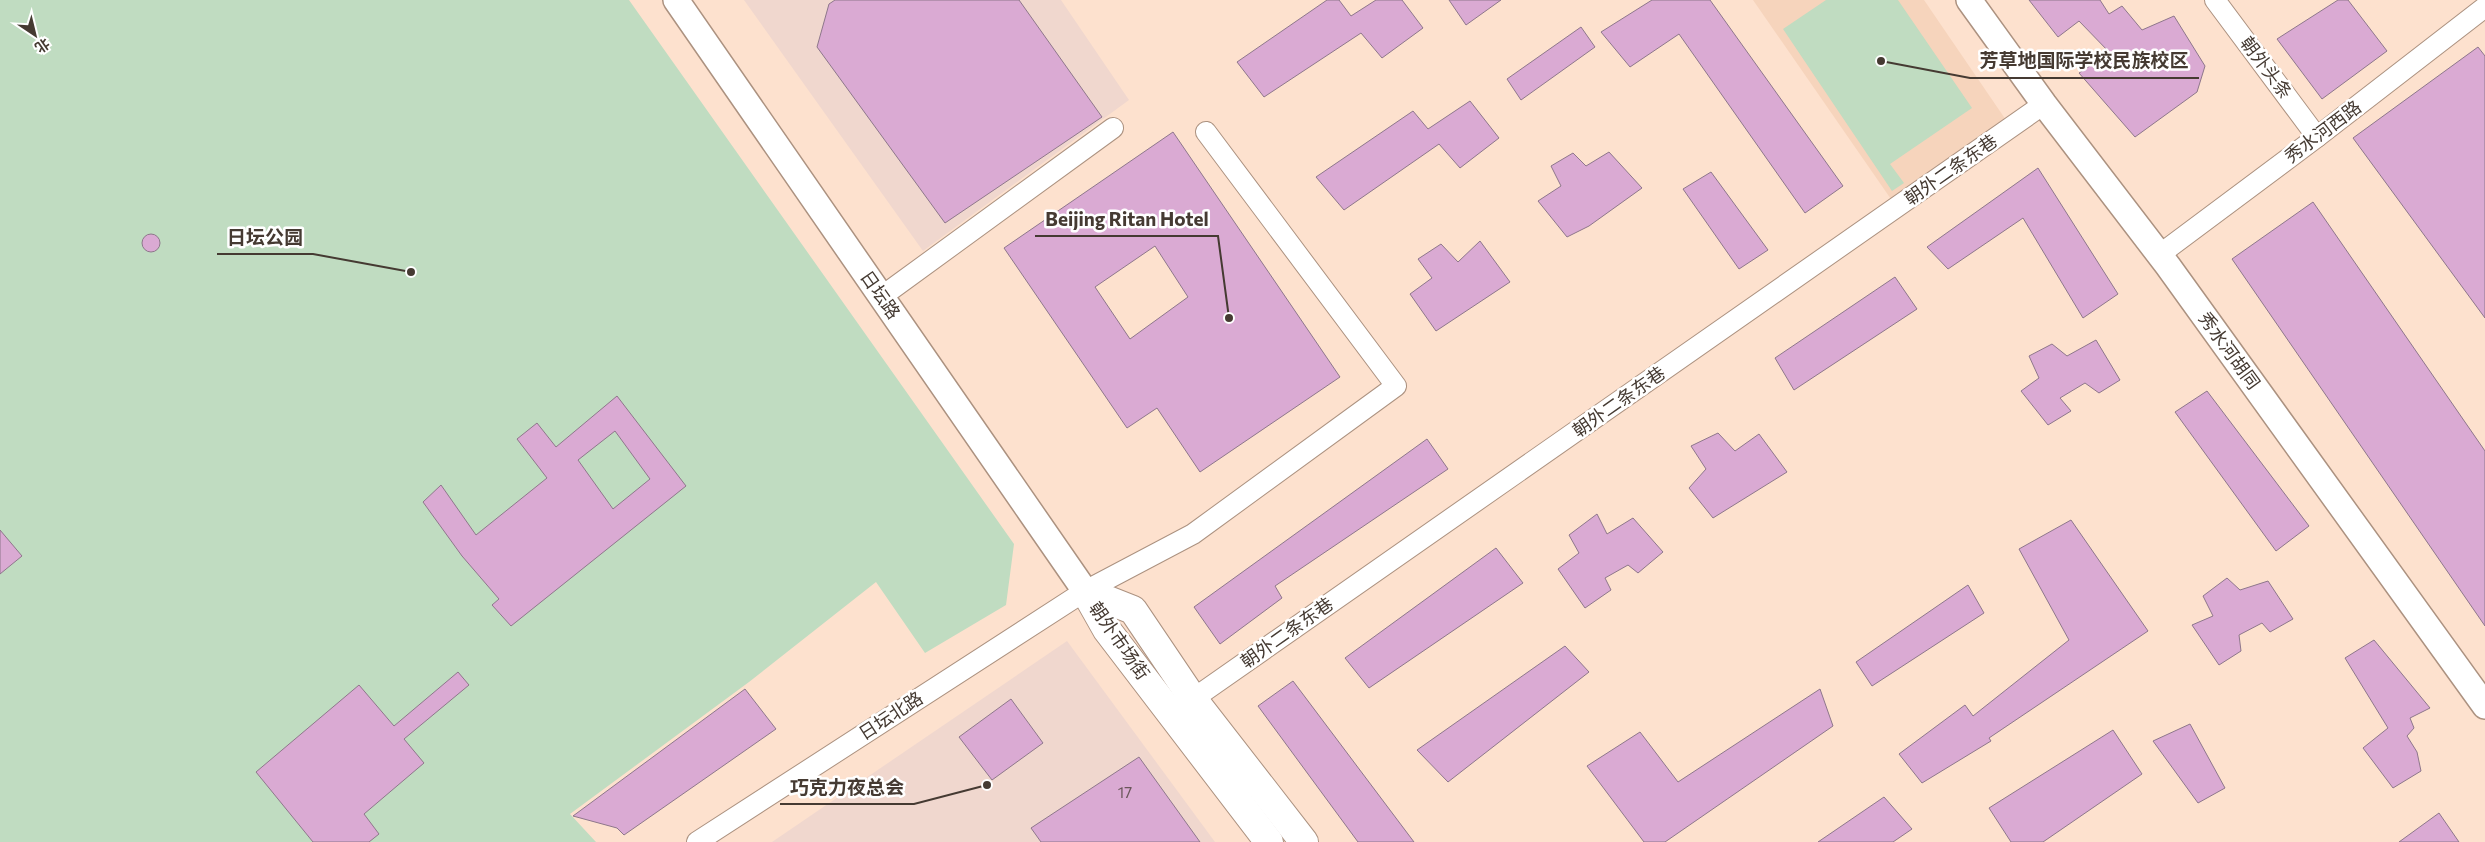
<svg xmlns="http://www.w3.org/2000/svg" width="2485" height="842" font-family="Commissioner,'Noto Sans SC',sans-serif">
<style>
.commercial{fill:#f0d7ce}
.built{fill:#f6d4bc}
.green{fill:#c0dcc1}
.building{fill:#daaad3;stroke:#8e778b;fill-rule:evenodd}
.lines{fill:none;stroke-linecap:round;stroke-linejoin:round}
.minor-casing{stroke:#ac9280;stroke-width:22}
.tertiary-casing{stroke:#ac9280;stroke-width:28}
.secondary-casing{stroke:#ac9280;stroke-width:30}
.minor{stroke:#fff;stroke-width:20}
.tertiary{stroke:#fff;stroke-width:25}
.secondary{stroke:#fff;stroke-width:28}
.labels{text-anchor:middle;stroke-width:5;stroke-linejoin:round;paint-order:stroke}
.number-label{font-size:15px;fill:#6a565a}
.street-label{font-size:18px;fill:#453a32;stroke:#fff}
.leader{fill:none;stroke:#453a32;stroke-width:2}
.callout-dot{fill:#453a32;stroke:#fff;stroke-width:2}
.callout-label{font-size:19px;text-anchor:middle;font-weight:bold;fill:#453a32;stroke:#fff;stroke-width:5;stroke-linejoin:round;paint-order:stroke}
</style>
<rect width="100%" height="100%" fill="#fde1ce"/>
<!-- commercial -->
<g class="commercial">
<polygon points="744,0 1061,0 1129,100 923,251"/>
<polygon points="1067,641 1215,842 772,842"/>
</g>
<!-- built -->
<polygon class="built" points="1753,0 1924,0 2008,123 1893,202"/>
<!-- green -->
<g class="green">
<polygon points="0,0 629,0 1014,544 1006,605 925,653 876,582 749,682 570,814 596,842 0,842"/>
<polygon points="1826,0 1898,0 1972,108 1890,164 1904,183 1892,191 1783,29"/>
</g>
<!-- building -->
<g class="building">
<polygon points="835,0 1019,0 1102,117 945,223 817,47 829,4"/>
<polygon points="1327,0 1339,0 1351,16 1376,0 1402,0 1423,28 1382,58 1361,33 1264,97 1237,62"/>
<polygon points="1449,0 1501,0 1466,25"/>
<polygon points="1652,0 1710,0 1843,186 1805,213 1679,34 1630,67 1601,32"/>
<polygon points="2029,0 2100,0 2109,14 2122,6 2142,30 2174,16 2205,66 2197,92 2135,137 2079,73 2110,53 2079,21 2058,37"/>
<polygon points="2338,0 2348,0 2387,51 2322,99 2277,39"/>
<polygon points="1581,27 1595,47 1521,100 1507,79"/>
<polygon points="2478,47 2485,56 2485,318 2353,138"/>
<polygon points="1470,101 1499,138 1460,168 1439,144 1344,210 1316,177 1413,111 1428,129"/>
<path d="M1173,132L1340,377L1200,472L1157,408L1127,428L1004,248ZM1155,246L1188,297L1130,339L1095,287Z"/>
<polygon points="1609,152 1642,188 1589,226 1567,237 1538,201 1561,186 1551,166 1573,153 1586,166"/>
<polygon points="2038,168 2118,294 2083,318 2023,218 1948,269 1927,247"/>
<polygon points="1711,172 1768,250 1739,269 1683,189"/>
<polygon points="2313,202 2485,451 2485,626 2232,259"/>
<circle cx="151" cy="243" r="9"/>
<polygon points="1480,241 1510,282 1436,331 1410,294 1432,278 1418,259 1441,244 1458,262"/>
<polygon points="1895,277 1917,309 1794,390 1775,358"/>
<polygon points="2096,340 2120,380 2099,393 2085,383 2060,398 2071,411 2048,425 2021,391 2039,378 2029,356 2052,344 2067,356"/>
<polygon points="2207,391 2309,526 2276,551 2175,412"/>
<path d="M617,396L686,486L511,626L492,605L499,599L462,556L423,502L441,485L476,535L547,478L517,439L537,423L556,447ZM615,431L650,479L613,509L578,460Z"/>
<polygon points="1718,433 1735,451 1759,434 1787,472 1713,518 1689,488 1706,469 1691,446"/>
<polygon points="1427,439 1448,469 1275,586 1282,598 1220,644 1194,607"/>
<polygon points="1597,514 1607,534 1633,518 1663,552 1638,573 1628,565 1605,578 1611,590 1585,608 1558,569 1579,553 1569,535"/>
<polygon points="2071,520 2148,631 1989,738 1991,741 1922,783 1899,754 1965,705 1973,716 2069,640 2019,549"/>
<polygon points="0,530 22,556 0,574"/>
<polygon points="1496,548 1523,583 1369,688 1345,658"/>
<polygon points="2227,578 2240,590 2268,581 2293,619 2270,632 2262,623 2239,635 2241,651 2219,665 2192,625 2213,616 2203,596"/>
<polygon points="1968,585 1984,613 1872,686 1856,662"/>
<polygon points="2374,640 2430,708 2410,718 2414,728 2407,736 2417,752 2421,771 2393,788 2363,748 2388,728 2345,658"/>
<polygon points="1565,646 1589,672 1448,782 1417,750"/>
<polygon points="458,672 469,685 404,739 424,763 364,814 379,834 369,842 313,842 256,772 359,685 394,726"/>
<polygon points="1293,681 1414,842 1358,842 1258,706"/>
<polygon points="745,689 776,729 624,835 617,828 573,816"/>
<polygon points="1820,689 1833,726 1665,842 1644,842 1587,766 1640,732 1678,782"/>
<polygon points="1011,699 1043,743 992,780 959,737"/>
<polygon points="2190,724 2225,788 2198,803 2153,741"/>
<polygon points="2113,730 2142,774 2043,842 2011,842 1989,808"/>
<polygon points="1139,757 1200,842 1041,842 1031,828"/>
<polygon points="1884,797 1912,829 1893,842 1818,842"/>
<polygon points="2439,813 2459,842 2399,842"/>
</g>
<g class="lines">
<defs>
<g id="minor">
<polyline points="2215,0 2317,137"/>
<polyline points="2159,255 2317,137 2485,7"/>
<polyline points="881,297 1113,128"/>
<polyline points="1193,699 2044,104"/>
<polyline points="697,842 1085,591 1193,534 1396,386 1206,132"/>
</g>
<g id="tertiary">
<polyline points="676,0 1085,591"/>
<polyline points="1969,0 2044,104 2168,266 2485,706"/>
</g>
<g id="secondary">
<polyline points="1085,591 1133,610 1193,699 1304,842"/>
<polyline points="1085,591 1107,630 1269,842"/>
</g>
</defs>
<!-- minor casing -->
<use href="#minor" class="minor-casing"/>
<!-- tertiary casing -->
<use href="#tertiary" class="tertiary-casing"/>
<!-- secondary casing -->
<use href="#secondary" class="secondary-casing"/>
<!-- minor -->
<use href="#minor" class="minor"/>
<!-- tertiary -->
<use href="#tertiary" class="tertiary"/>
<!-- secondary -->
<use href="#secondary" class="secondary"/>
</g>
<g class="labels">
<!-- number labels -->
<g class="number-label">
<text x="1125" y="798">17</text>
</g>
<!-- street labels -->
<g class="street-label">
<text transform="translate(2266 68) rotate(53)" y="6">朝外头条</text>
<text transform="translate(2323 132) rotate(-37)" y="6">秀水河西路</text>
<text transform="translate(1951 170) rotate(-35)" y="6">朝外二条东巷</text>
<text transform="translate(880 295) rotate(55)" y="6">日坛路</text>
<text transform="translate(2229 351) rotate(54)" y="6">秀水河胡同</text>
<text transform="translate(1619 402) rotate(-35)" y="6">朝外二条东巷</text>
<text transform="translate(1287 633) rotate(-35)" y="6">朝外二条东巷</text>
<text transform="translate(1119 641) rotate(55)" y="6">朝外市场街</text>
<text transform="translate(891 716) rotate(-33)" y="6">日坛北路</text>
</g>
</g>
<!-- callouts -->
<path class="leader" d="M1881 61L1970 78H2199M1229 318L1218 236H1035M411 272L313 254H217M987 785L914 804H780"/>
<g class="callout-dot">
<circle cx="1881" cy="61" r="5"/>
<circle cx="1229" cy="318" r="5"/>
<circle cx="411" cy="272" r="5"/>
<circle cx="987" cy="785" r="5"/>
</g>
<g class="callout-label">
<text x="2084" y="67">芳草地国际学校民族校区</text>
<text x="1127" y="226">Beijing Ritan Hotel</text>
<text x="265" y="244">日坛公园</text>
<text x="847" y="794">巧克力夜总会</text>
</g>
<!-- north arrow -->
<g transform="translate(35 35) rotate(145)" stroke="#ffffff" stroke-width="4" paint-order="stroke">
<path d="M0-4L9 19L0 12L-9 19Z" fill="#453a32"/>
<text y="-8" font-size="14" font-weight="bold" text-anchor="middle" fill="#453a32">北</text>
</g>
</svg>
